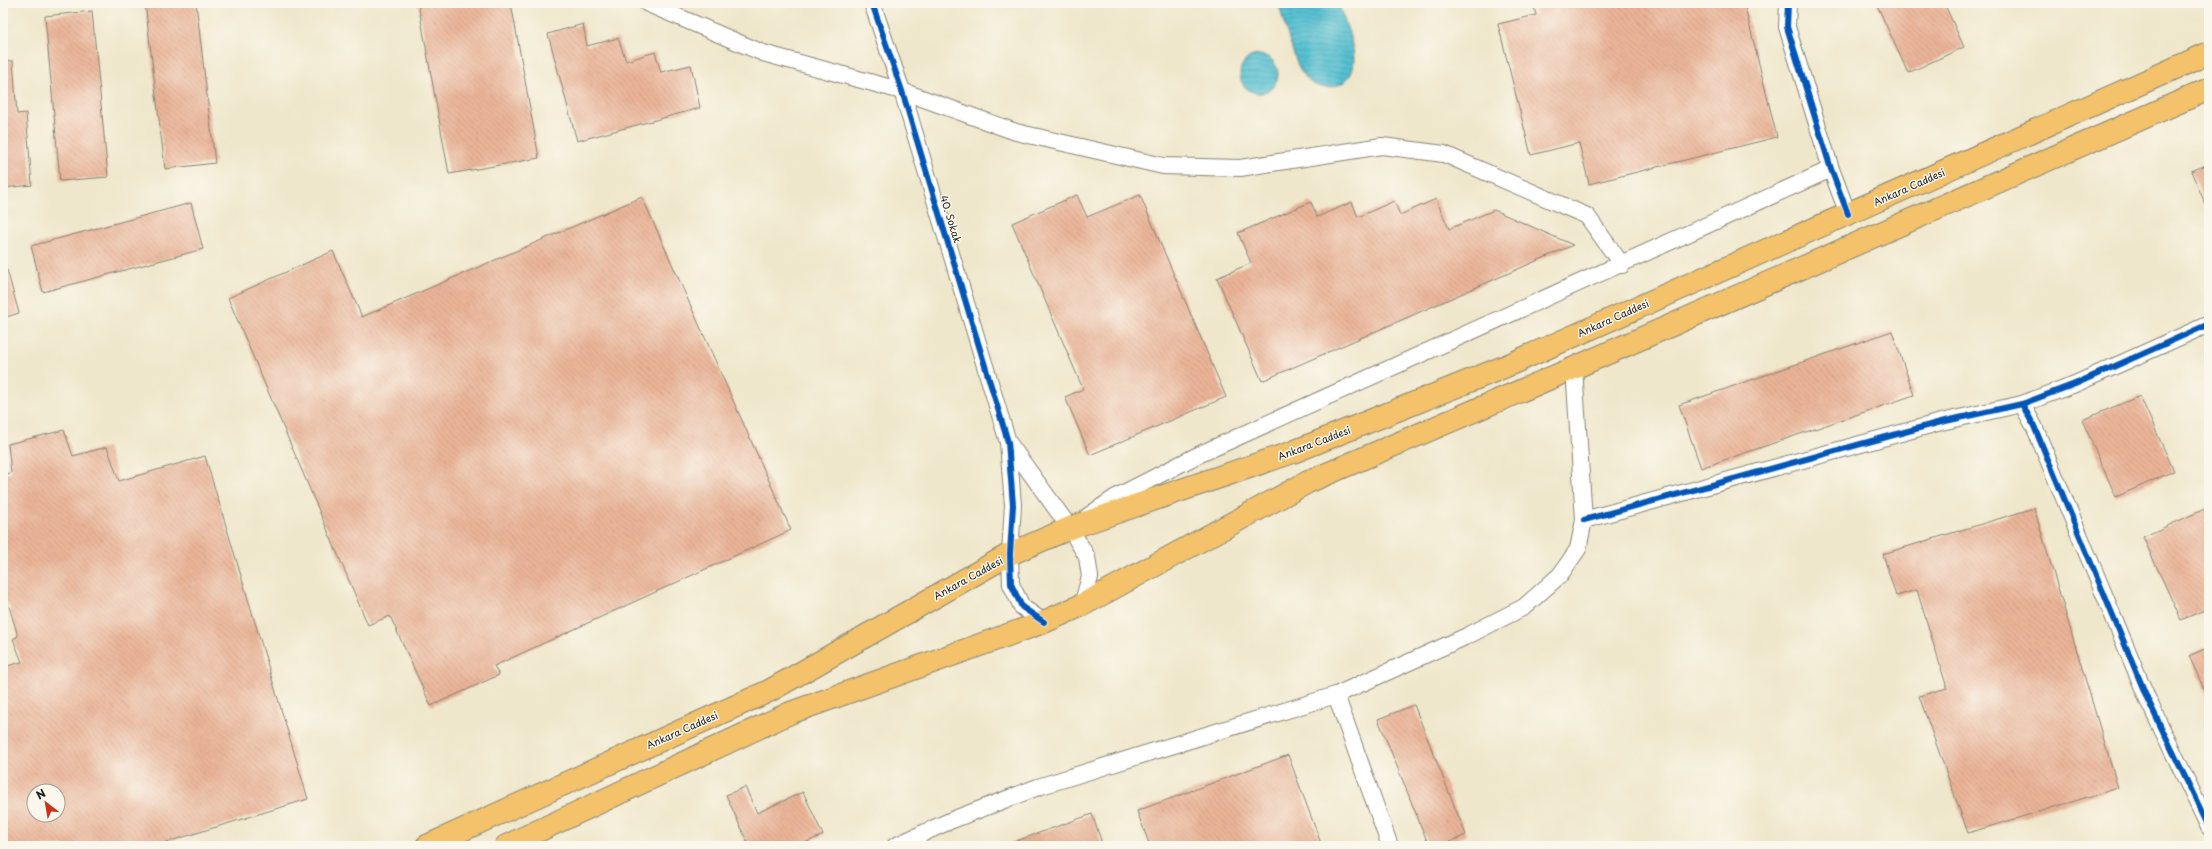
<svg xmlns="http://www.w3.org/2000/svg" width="2212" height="849" font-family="'Playpen Sans',sans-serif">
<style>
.water{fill:url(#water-rules);stroke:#386e76}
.building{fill:url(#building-back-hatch);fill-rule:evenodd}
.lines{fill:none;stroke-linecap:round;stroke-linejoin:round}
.minor-casing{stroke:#868274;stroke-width:18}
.highway-casing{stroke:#868274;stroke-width:24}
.minor{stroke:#fff;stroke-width:16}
.highway{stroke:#f3c26a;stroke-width:22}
.cycleway-casing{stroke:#fbf7ec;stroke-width:8}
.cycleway{stroke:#0057b8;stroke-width:6}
.labels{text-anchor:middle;stroke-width:3;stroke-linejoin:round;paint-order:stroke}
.street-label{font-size:10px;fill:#1c1c1c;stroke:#fbf7ec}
</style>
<defs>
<pattern id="water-rules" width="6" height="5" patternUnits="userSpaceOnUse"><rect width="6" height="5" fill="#55c0d1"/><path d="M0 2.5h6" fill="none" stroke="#49a4b3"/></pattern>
<pattern id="building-back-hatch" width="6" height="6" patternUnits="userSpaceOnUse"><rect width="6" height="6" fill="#eab497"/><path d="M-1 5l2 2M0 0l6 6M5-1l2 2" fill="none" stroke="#c89a82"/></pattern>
</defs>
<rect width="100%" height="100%" fill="#fbf7ec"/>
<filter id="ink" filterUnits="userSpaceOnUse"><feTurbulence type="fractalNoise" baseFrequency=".025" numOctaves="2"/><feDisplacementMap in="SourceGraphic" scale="8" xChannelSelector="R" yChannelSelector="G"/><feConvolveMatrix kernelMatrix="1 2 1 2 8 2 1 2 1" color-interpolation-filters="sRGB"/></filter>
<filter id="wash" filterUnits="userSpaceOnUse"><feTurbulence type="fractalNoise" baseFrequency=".012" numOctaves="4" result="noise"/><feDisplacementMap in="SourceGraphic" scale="16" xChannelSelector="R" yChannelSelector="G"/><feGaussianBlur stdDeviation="0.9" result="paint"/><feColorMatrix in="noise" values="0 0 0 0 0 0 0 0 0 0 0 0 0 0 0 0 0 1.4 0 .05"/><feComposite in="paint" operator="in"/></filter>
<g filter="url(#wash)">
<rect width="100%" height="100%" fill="#efe7cb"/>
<!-- water -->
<g class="water">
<path d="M1278,3H1338C1346,27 1373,79 1331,87C1321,89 1310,84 1304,76C1294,63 1284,20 1278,3Z"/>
<circle cx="1259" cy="74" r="19"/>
</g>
<g id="blocks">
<!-- building -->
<g class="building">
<polygon points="145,3 196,3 215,163 165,169"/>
<polygon points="418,3 511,3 539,158 449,174"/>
<polygon points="1533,3 1744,3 1777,137 1589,184 1579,143 1531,155 1498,24 1536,15"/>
<polygon points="1876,3 1944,3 1964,47 1908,73"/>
<polygon points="92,11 108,177 60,181 45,16"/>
<polygon points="583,24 587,46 618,38 626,61 655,52 661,72 691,65 700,108 577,141 548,34"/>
<polygon points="3,61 13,61 17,114 26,113 32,185 3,188"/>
<polygon points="2209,164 2209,212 2191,171"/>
<polygon points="1077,195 1087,217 1140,195 1226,397 1090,455 1065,397 1083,389 1012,223"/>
<polygon points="642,197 791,530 494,666 499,675 431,706 390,616 368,625 228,298 333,251 362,317"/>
<polygon points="1436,199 1449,229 1494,210 1573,245 1262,381 1217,278 1251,263 1238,233 1311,202 1317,217 1352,202 1358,217 1394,201 1400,215"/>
<polygon points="191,203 203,249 43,292 31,246"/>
<polygon points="7,270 19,313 3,318 3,271"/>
<polygon points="1892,331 1914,395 1701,468 1679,405"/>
<polygon points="2140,396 2174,471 2116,497 2082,420"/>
<path d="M64,430L73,456L107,447L119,481L205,456L308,799L154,846H9L3,825V667L22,662L13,639L18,636L8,603L3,604V474L11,473L8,444ZM34,791H58V815H34Z"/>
<polygon points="2209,507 2209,608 2181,620 2143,537"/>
<polygon points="2034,508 2118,788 1968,833 1919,696 1947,688 1917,590 1896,596 1883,554"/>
<polygon points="2209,647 2209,700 2189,656"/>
<polygon points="1414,705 1466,835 1440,846 1429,846 1378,719"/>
<polygon points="1288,755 1322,846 1150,846 1137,811"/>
<polygon points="745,787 757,813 803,792 823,835 798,846 749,846 726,795"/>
<polygon points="1092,814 1103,846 1009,846 1008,844"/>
</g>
</g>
</g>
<g filter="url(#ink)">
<use href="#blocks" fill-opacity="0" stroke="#868274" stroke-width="1"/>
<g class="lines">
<defs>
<g id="minor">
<polyline points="646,3 763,53 902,91 1016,132 1163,166 1240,168 1382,146 1444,154 1587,216 1622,265"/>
<polyline points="872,3 902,91 1008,442 1013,505 1010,554 1011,584 1022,607 1044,622"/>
<polyline points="1788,3 1787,27 1831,169 1848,214"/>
<polyline points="2022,404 2034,426 2148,700 2209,827"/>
<polyline points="1008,442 1070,528 1087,557 1090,577 1082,605"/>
<polyline points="1088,516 1116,497 1198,455 1831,169"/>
<polyline points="1584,520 1941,422 2022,404 2075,384 2209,324"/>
<polyline points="1336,695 1390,846"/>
<polyline points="895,846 952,820 1038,787 1336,695 1467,636 1524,607 1560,575 1578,549 1584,520 1574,368"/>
</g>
<g id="highway">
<polyline points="427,846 769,691 1010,554 1070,528 1293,452 1504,367 2209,53"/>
<polyline points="506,846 790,713 1044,622 1082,605 1308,482 1574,368 2209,89"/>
</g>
</defs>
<!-- minor casing -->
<use href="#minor" class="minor-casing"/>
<!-- highway casing -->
<use href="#highway" class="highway-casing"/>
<!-- minor -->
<use href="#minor" class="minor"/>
<!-- highway -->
<use href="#highway" class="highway"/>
<defs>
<g id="cycleway">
<polyline points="872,3 902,91 1008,442 1013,505 1010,554 1011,584 1022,607 1044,622"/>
<polyline points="1788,3 1787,27 1831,169 1848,214"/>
<polyline points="2022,404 2034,426 2148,700 2209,827"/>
<polyline points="1584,520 1941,422 2022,404 2075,384 2209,324"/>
</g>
</defs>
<!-- cycleway casing -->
<use href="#cycleway" class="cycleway-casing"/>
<!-- cycleway -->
<use href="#cycleway" class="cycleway"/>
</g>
</g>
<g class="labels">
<!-- street labels -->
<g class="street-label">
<text transform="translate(1909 187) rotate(-24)" y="4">Ankara Caddesi</text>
<text transform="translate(951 219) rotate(73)" y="4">40. Sokak</text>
<text transform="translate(1613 318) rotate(-24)" y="4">Ankara Caddesi</text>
<text transform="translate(1314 443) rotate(-21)" y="4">Ankara Caddesi</text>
<text transform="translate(968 578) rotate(-29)" y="4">Ankara Caddesi</text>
<text transform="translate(682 730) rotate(-24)" y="4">Ankara Caddesi</text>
</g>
</g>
<!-- margin -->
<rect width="2212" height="849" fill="none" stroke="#fbf7ec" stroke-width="16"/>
<!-- north arrow -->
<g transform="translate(46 803) rotate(329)"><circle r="19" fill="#fbf7ec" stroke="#a29f99"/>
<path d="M0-3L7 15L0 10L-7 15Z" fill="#c8321e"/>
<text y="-6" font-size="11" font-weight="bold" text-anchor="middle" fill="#1c1c1c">N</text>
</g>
</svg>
